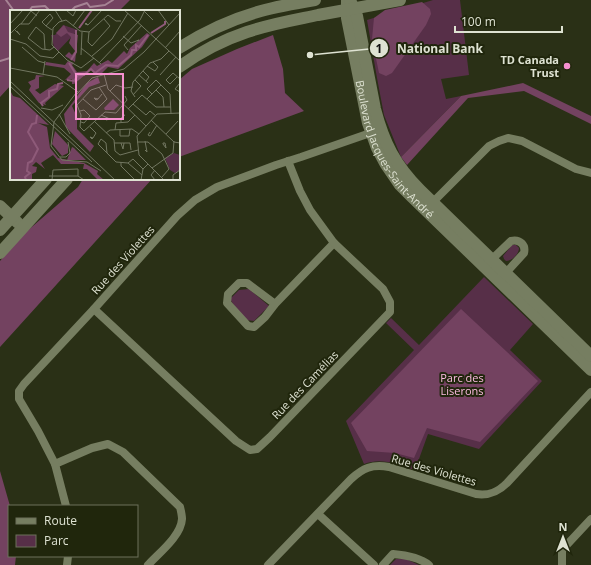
<svg xmlns="http://www.w3.org/2000/svg" width="591" height="565" font-family="'Open Sans',sans-serif">
<style>
.green{fill:#572f48}
.forest{fill:#734260}
.lines{fill:none;stroke-linecap:round;stroke-linejoin:round}
.stream{stroke:#a68394;stroke-width:2}
.street{stroke:#767e61;stroke-width:8}
.secondary{stroke:#767e61;stroke-width:12}
.poi-dot{fill:#f690cf;stroke:#20260c;stroke-width:1.5}
.labels{text-anchor:middle;stroke-width:4;stroke-linejoin:round;paint-order:stroke}
.poi-label{font-size:11px;font-weight:bold;fill:#dee2d2;stroke:#20260c;text-anchor:end}
.street-label{font-size:11px;fill:#dee2d2;stroke:#20260c}
.park-label{font-size:11px;fill:#fcbce2;stroke:#20260c}
.inset-river{fill:none;stroke:#8e5a79;stroke-width:2}
.inset-road{fill:none;stroke:#727761;stroke-width:1}
.view{fill:#f690cf;fill-opacity:0.15;stroke:#f690cf;stroke-width:2}
.inset-edge{fill:none;stroke:#dee2d2;stroke-width:2}
.leader{fill:none;stroke:#dee2d2;stroke-width:1.5}
.callout-dot{fill:#dee2d2;stroke:#20260c;stroke-width:1.5}
.mark-label{font-size:12px;text-anchor:middle;font-weight:bold;fill:#111}
.callout-label{font-size:12px;text-anchor:middle;font-weight:bold;fill:#dee2d2;stroke:#20260c;stroke-width:4;stroke-linejoin:round;paint-order:stroke}
</style>
<rect width="100%" height="100%" fill="#2a3016"/>
<!-- green -->
<g class="green">
<polygon points="433,0 460,0 469,75 441,79 446,99 461,96 401,157 384,115 377,78 367,20"/>
<path d="M512,245H516L519,248C519,254 512,261 506,261L504,259L503,256Z"/>
<path d="M484,277L533,324L510,350L542,381L479,449L428,434L415,470C398,465 382,457 364,464L346,421L414,350L386,323L391,318L419,345Z"/>
<polygon points="249,289 269,306 254,321 246,320 235,307 230,299 239,290"/>
<polygon points="396,559 406,559 419,565 390,565"/>
</g>
<!-- forest -->
<g class="forest">
<polygon points="0,0 130,0 119,11 11,11 11,85 0,97"/>
<polygon points="422,2 430,9 431,14 426,25 392,73 386,76 379,73 372,39 374,18 385,10"/>
<polygon points="273,35 283,69 285,93 304,111 179,157 179,80 192,69 237,49"/>
<polygon points="523,83 591,116 591,124 524,91 468,98 407,165 401,157 461,96"/>
<polygon points="83,179 152,179 0,347 0,261 19,238 78,187"/>
<polygon points="461,309 538,381 480,442 427,428 414,458 395,453 367,451 351,423"/>
<polygon points="0,471 10,506 9,506 9,556 16,556 15,565 0,565"/>
</g>
<g class="lines">
<!-- stream -->
<g class="stream">
<polyline points="6,0 14,11"/>
<polyline points="29,11 32,7 45,6 49,10 55,11"/>
<polyline points="71,11 75,7 87,3 90,7 105,5 113,0"/>
<polyline points="0,61 10,58 11,56"/>
</g>
<!-- street -->
<g class="street">
<polyline points="430,205 489,146 499,141 508,138 522,141 576,169 591,173"/>
<path d="M489,262L511,241C520,239 526,245 524,253L503,276"/>
<polyline points="275,304 247,283 239,283 228,294 227,303 248,326 254,327 265,317 275,304 334,243"/>
<polyline points="94,309 236,441 250,450 257,449 270,437 390,312 390,302 383,289 334,243 310,210 300,191 288,161"/>
<path d="M55,464L92,448L108,444L123,452L180,507C181,511 182,515 182,519C181,536 159,553 148,565"/>
<polyline points="66,506 55,464 38,431 19,399 19,391 24,384 94,309 177,216 195,200 217,187 276,165 301,157 376,131"/>
<polyline points="318,514 374,565"/>
<polyline points="67,565 68,556"/>
<path d="M268,565L351,479C363,468 372,464 389,467L476,494C489,496 498,492 507,483L591,392"/>
<path d="M383,565L393,554C405,555 419,557 429,565"/>
<polyline points="562,565 562,550 591,519"/>
</g>
<!-- secondary -->
<g class="secondary">
<path id="s1" d="M347,0V18L368,123L377,148L385,163L400,185L411,196L591,370"/>
<path d="M350,0L357,16L375,109C384,143 395,165 420,190L591,356"/>
<path d="M179,48C204,32 232,19 261,11C279,6 297,3 315,0"/>
<path d="M179,67C200,52 223,40 247,32C270,24 294,20 318,15C346,10 373,5 400,0"/>
<polyline points="0,206 18,223"/>
<polyline points="0,230 46,179"/>
<polyline points="0,253 67,179"/>
</g>
</g>
<!-- markers -->
<circle class="poi-dot" cx="567" cy="66" r="4"/>
<g class="labels">
<!-- poi labels -->
<g class="poi-label">
<text x="559" y="64">TD Canada<tspan x="559" dy="13">Trust</tspan></text>
</g>
<!-- street labels -->
<g class="street-label">
<text dy="4" stroke="none"><textPath href="#s1" startOffset="161">Boulevard Jacques-Saint-André</textPath></text>
<text transform="translate(123 260) rotate(-48)" y="4">Rue des Violettes</text>
<text transform="translate(305 385) rotate(-46)" y="4">Rue des Camélias</text>
<text transform="translate(434 470) rotate(16)" y="4">Rue des Violettes</text>
</g>
<!-- park labels -->
<g class="park-label">
<text x="462" y="382">Parc des<tspan x="462" dy="13">Liserons</tspan></text>
</g>
</g>
<!-- overview -->
<g transform="translate(10 10)">
<rect width="170" height="170" fill="#2a3016"/>
<path d="M53,15L68,20L48,41L44,37L41,25H45ZM164,143L170,145V160L165,163L160,160L155,148Z" fill="#572f48"/>
<path d="M54,15L58,22L68,25L65,52L55,46L59,42L62,45L65,41L59,33L61,27L57,23L51,27L46,23ZM137,23L140,25L132,37L108,59L98,57L92,63L85,64L81,60L64,74H62V69L55,70L61,64L54,58L35,55L36,52L55,55L58,51L64,53L62,55L67,62L77,61L84,53L87,56L98,50L102,53L114,41L117,44L120,38ZM26,65L35,66L29,67V78L25,80L30,84L45,74L54,76L35,93L36,95L29,93L19,80L21,76L18,72L25,69ZM88,67L90,73L79,77L62,96L67,107V119L84,136L80,142L56,117L54,104L77,73ZM0,80L3,86L10,88L39,115L28,113L37,117L40,138L48,148L74,153L88,161L87,164L94,170H88L77,159H73L74,154H51L43,145L31,153L35,159L26,152L22,156L27,157L26,162L22,164V170H0ZM103,89L109,95L104,100H95L94,98ZM45,121L58,135V143L52,146L42,134ZM62,137L64,138L76,150H57Z" fill="#734260"/>
<path class="inset-river" d="M69,18L82,0M141,23L155,14V11M61,50L66,42V20M59,53L67,66M57,70L64,71L68,65H74L81,59L85,63L96,55L108,56L121,45L122,40H126V35L129,37L138,25M33,96L31,93L39,87V81L47,79L48,74L53,73M16,170L15,167L20,163L17,161L18,153L22,151L28,139L18,122L22,114L26,113L27,105"/>
<path class="inset-road" d="M45,0L52,11M56,0L63,6L66,0M114,0L123,8M148,0L159,15M134,1L143,10M122,7L170,51M0,14L13,0M11,14L21,1L27,6M78,15L75,14L76,13L78,15L92,0M36,16L43,8L40,4L32,12L36,16L42,20M63,16L75,0M4,19L10,25L7,21M79,22L78,32L82,36L100,16L94,9M0,24L10,14H19L30,0M113,26L121,33L129,30L127,31M0,29L16,34L30,46L43,48L49,42M12,37L28,51L35,53M71,38L91,54M155,38L170,21M35,39L34,24L26,17L18,28L32,39L40,40L44,37M118,40L114,35L132,15M71,45L72,22M82,46L102,29L118,3M84,48L71,58L57,50L42,35L43,18L49,12L56,10L70,21L79,22L98,5L106,11H111M89,53L130,10L135,0M137,56L145,61L148,57L143,52M0,58L47,67L68,82M133,61L139,67L136,71M33,64L35,51M94,64L98,79L136,116M129,65L138,73M150,65L166,47M167,67L160,74L156,70L163,63L170,69M0,71L105,170M170,73L165,79L170,82M96,75L81,80L67,95L71,105L70,117L74,121L95,102L106,103L117,90L115,86M0,76L82,152M146,80L153,87L154,97M100,81L106,75L115,78L123,77M66,83L44,112L41,136L52,150L77,152L91,161M142,84L137,79L146,70L160,84L161,104M123,85L131,76L125,70M65,86L82,68L114,59L134,42L170,3M125,87L121,81L123,72L140,53L151,49L159,41M73,89L86,100L97,89L89,77M88,89L86,90L84,88L88,89L92,84M137,89L151,75M123,94L136,105L140,101L146,106M31,98L42,100L53,95M118,99L132,85L146,97H161M70,101L74,100L80,106L74,113L71,112M49,104L60,124M91,105L100,109L96,110M141,110L164,132L170,133M85,112L104,130L105,141L110,145L128,140M111,112V108L115,105L112,106M80,117L86,123L83,128L80,127L82,129L83,128M105,120L106,113L118,112L125,105M110,120V126H119L120,119M140,122L138,125L140,126L147,115M96,123L100,120L122,119L129,124M156,124L168,111M135,131L137,142L135,140M127,132H138L152,144L159,159L152,167M104,133H120L121,140M111,133L113,139L114,133M153,133H155L156,138L153,134ZM97,143L96,133L91,129L88,134L106,152L118,153L132,165M50,147H56L60,143L58,132M111,152V156L125,170M118,153L123,149L133,159M142,158L163,143L164,131M39,166H68L74,170M42,170L43,160L68,159V166M131,170L133,159L138,154M145,170L141,165L145,160M154,170L129,145L127,126L147,104L170,103M163,170V165L170,160"/>
<path class="view" d="M66,64H113V109H66Z"/>
<rect width="170" height="170" class="inset-edge"/>
</g>
<!-- callouts -->
<path class="leader" d="M310 55L379 48"/>
<g class="callout-dot">
<circle cx="310" cy="55" r="4"/>
<circle cx="379" cy="48" r="10"/>
</g>
<g class="mark-label">
<text x="379" y="53">1</text>
</g>
<g class="callout-label">
<text x="440" y="53">National Bank</text>
</g>
<!-- legend -->
<rect x="8" y="505" width="130" height="52" fill="#20260c" stroke="#6c715b"/>
<rect x="16" y="518" width="20" height="6" fill="#767e61" stroke="#6c715b"/>
<text x="44" y="525" font-size="12" fill="#dee2d2">Route</text>
<rect x="16" y="535" width="20" height="12" fill="#572f48" stroke="#6c715b"/>
<text x="44" y="545" font-size="12" fill="#dee2d2">Parc</text>
<!-- north arrow -->
<g transform="translate(563 537)" stroke="#20260c" stroke-width="3" paint-order="stroke">
<path d="M0-3L7 15L0 10L-7 15Z" fill="#dee2d2"/>
<text y="-6" font-size="11" font-weight="bold" text-anchor="middle" fill="#dee2d2">N</text>
</g>
<!-- scale -->
<path d="M455 26v6h107v-6" fill="none" stroke="#dee2d2" stroke-width="2"/>
<text x="461" y="26" font-size="12" fill="#dee2d2" stroke="#20260c" stroke-width="3" paint-order="stroke">100 m</text>
</svg>
